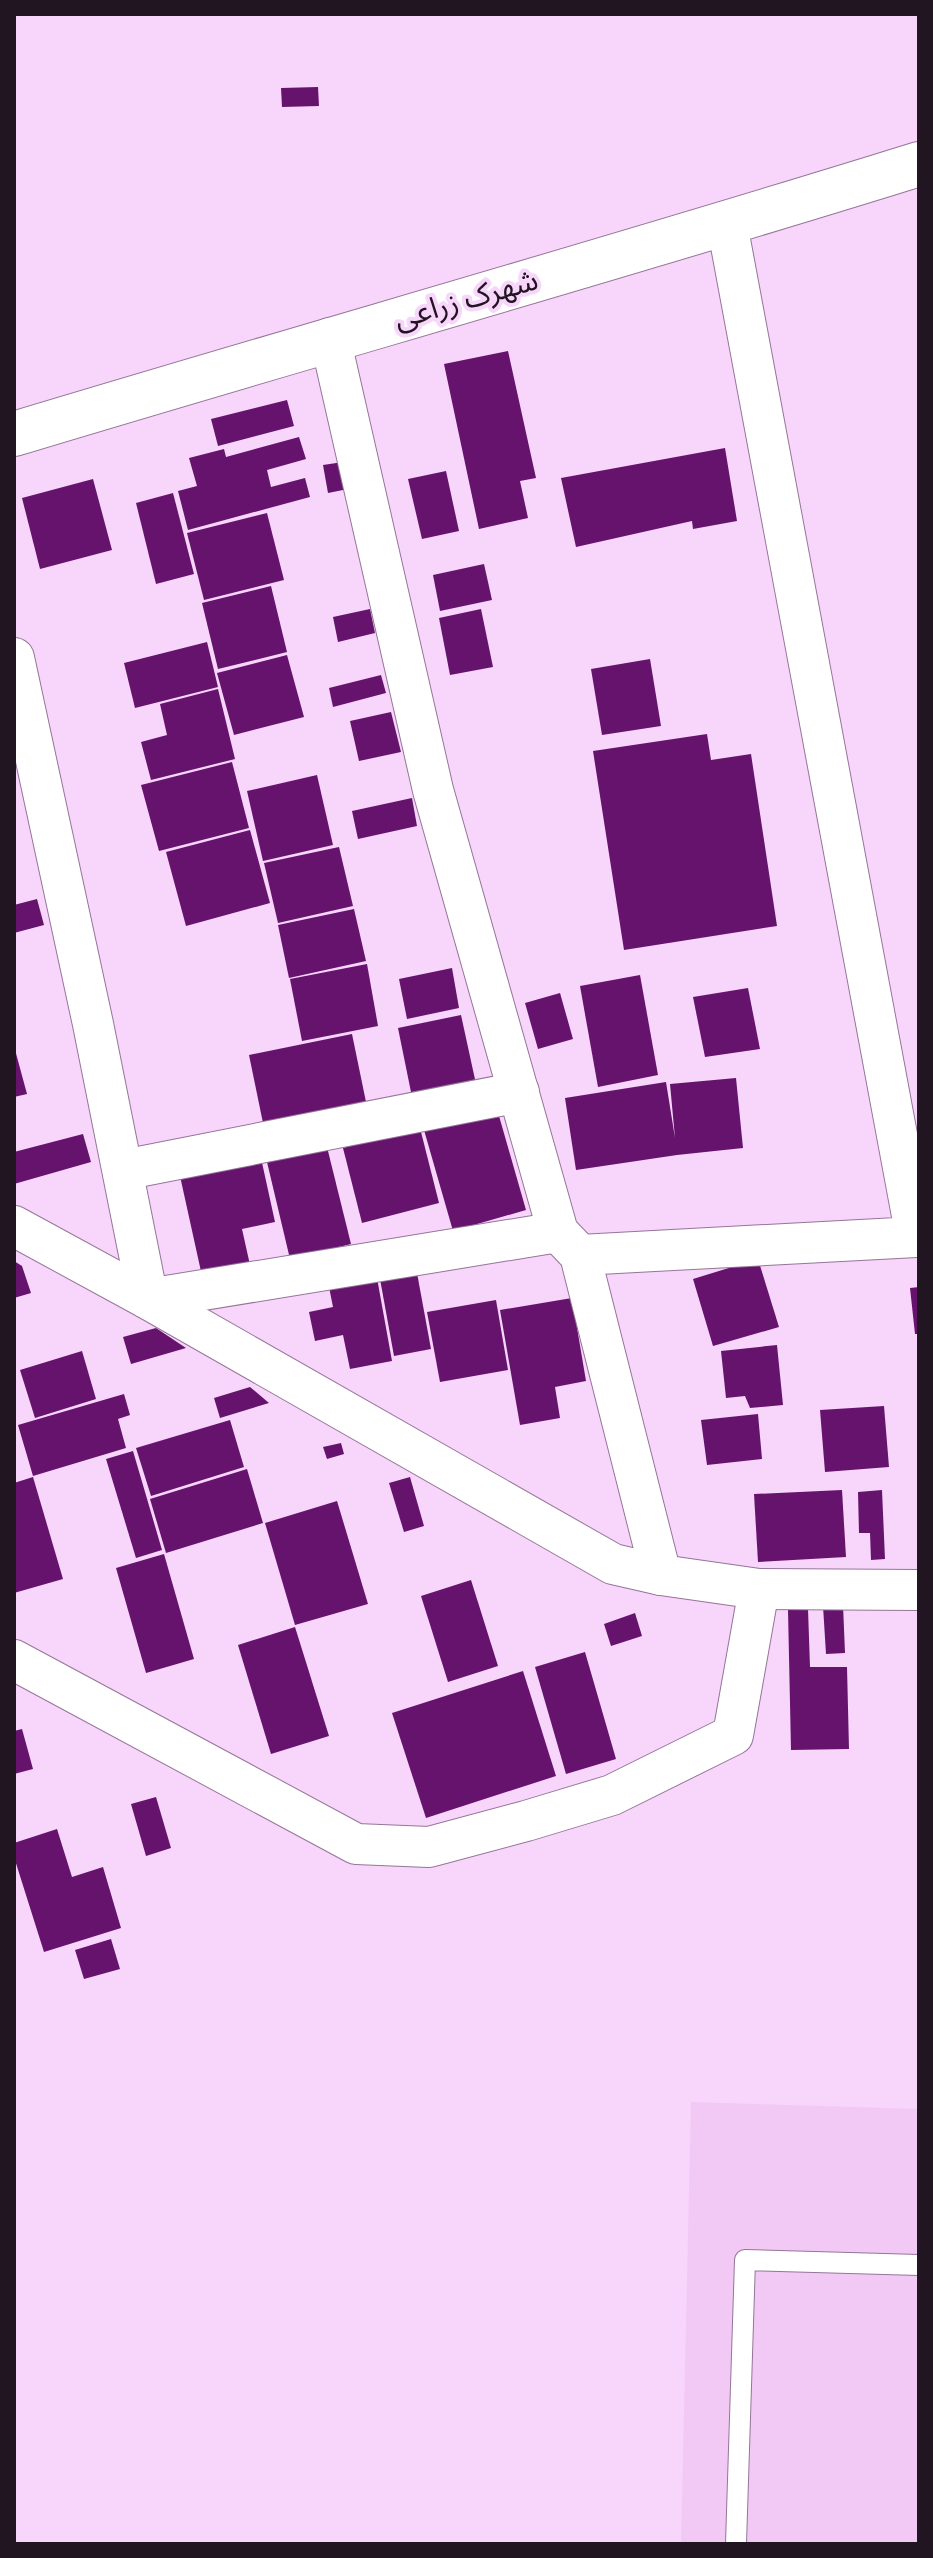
<svg xmlns="http://www.w3.org/2000/svg" width="933" height="2558" font-family="'Exo 2','Noto Sans Arabic',sans-serif">
<style>
.built{fill:#f2c9f5}
.building{fill:#66136e}
.lines{fill:none;stroke-linecap:round;stroke-linejoin:round}
.service-casing{stroke:#957598;stroke-width:22}
.minor-casing{stroke:#957598;stroke-width:42}
.tertiary-casing{stroke:#957598;stroke-width:46}
.service{stroke:#fff;stroke-width:20}
.minor{stroke:#fff;stroke-width:40}
.tertiary{stroke:#fff;stroke-width:44}
.labels{text-anchor:middle;stroke-width:8;stroke-linejoin:round;paint-order:stroke}
.street-label{font-size:30px;fill:#211522;stroke:#f8d5fb}
</style>
<rect width="100%" height="100%" fill="#f8d5fb"/>
<!-- built -->
<polygon class="built" points="691,2102 919,2109 919,2544 681,2544"/>
<!-- building -->
<g class="building">
<polygon points="318,87 319,106 282,107 281,88"/>
<polygon points="508,351 536,478 520,481 528,518 479,529 444,364"/>
<polygon points="287,400 294,426 218,446 211,419"/>
<polygon points="299,437 306,459 267,470 271,487 305,478 310,497 188,530 178,491 197,486 189,458 224,449 226,457"/>
<polygon points="725,448 737,521 693,529 692,521 576,547 561,478"/>
<polygon points="343,462 348,489 328,493 323,465"/>
<polygon points="446,471 459,531 422,539 408,479"/>
<polygon points="93,479 112,550 40,569 22,498"/>
<polygon points="173,493 194,574 156,584 136,503"/>
<polygon points="267,513 284,580 204,600 187,533"/>
<polygon points="484,564 492,600 440,611 433,575"/>
<polygon points="271,586 287,652 218,669 202,603"/>
<polygon points="370,609 375,633 338,642 333,617"/>
<polygon points="481,609 493,667 450,675 439,618"/>
<polygon points="207,642 218,687 135,708 124,663"/>
<polygon points="287,655 304,717 234,735 217,673"/>
<polygon points="650,659 661,726 602,735 591,669"/>
<polygon points="381,675 386,693 333,707 329,688"/>
<polygon points="218,689 235,759 151,780 141,742 167,735 160,704"/>
<polygon points="391,712 401,752 359,761 350,721"/>
<polygon points="707,734 711,760 751,754 777,926 624,950 593,751"/>
<polygon points="232,762 249,828 159,851 141,785"/>
<polygon points="317,775 333,845 263,861 247,791"/>
<polygon points="412,798 417,826 358,839 352,811"/>
<polygon points="250,830 270,903 186,926 166,852"/>
<polygon points="339,847 353,906 278,923 264,863"/>
<polygon points="37,899 44,925 14,933 14,905"/>
<polygon points="354,909 366,961 289,978 278,925"/>
<polygon points="367,964 378,1026 302,1041 290,979"/>
<polygon points="452,968 459,1008 407,1019 399,979"/>
<polygon points="640,975 658,1075 598,1087 580,986"/>
<polygon points="748,988 760,1049 705,1057 693,997"/>
<polygon points="560,993 573,1039 538,1049 525,1003"/>
<polygon points="461,1015 476,1084 412,1097 398,1028"/>
<polygon points="352,1034 366,1102 263,1123 249,1055"/>
<polygon points="14,1046 27,1094 14,1097"/>
<polygon points="736,1078 743,1148 677,1155 576,1170 565,1098 666,1082 675,1138 670,1084"/>
<polygon points="497,1109 526,1210 453,1231 424,1130"/>
<polygon points="420,1128 439,1203 362,1223 343,1148"/>
<polygon points="83,1134 91,1162 14,1184 14,1152"/>
<polygon points="327,1147 351,1244 290,1259 267,1162"/>
<polygon points="261,1158 275,1222 242,1229 250,1265 202,1276 180,1176"/>
<polygon points="758,1259 779,1327 713,1346 693,1279"/>
<polygon points="14,1261 22,1266 31,1293 14,1298"/>
<polygon points="417,1273 431,1349 394,1356 380,1279"/>
<polygon points="377,1278 392,1361 350,1369 343,1335 315,1341 309,1312 333,1307 329,1287"/>
<polygon points="919,1287 919,1334 915,1334 910,1288"/>
<polygon points="572,1298 586,1381 555,1387 560,1418 520,1425 500,1310"/>
<polygon points="496,1300 508,1370 440,1382 427,1312"/>
<polygon points="156,1328 186,1348 131,1364 123,1337"/>
<polygon points="777,1345 783,1405 750,1408 745,1396 726,1398 721,1351"/>
<polygon points="82,1351 96,1399 35,1418 20,1370"/>
<polygon points="250,1387 269,1403 220,1418 214,1398"/>
<polygon points="124,1394 130,1415 118,1419 126,1448 33,1476 18,1425"/>
<polygon points="884,1406 889,1467 825,1472 820,1410"/>
<polygon points="758,1414 762,1459 707,1465 701,1420"/>
<polygon points="230,1420 244,1467 151,1496 136,1448"/>
<polygon points="341,1443 344,1454 327,1459 323,1447"/>
<polygon points="133,1451 162,1550 136,1558 106,1459"/>
<polygon points="247,1469 263,1523 166,1553 150,1499"/>
<polygon points="33,1477 63,1579 14,1593 14,1483"/>
<polygon points="410,1477 424,1526 404,1532 389,1483"/>
<polygon points="842,1490 846,1557 758,1562 754,1494"/>
<polygon points="882,1490 885,1559 871,1560 870,1533 859,1533 858,1492"/>
<polygon points="337,1501 368,1604 295,1625 265,1523"/>
<polygon points="164,1554 194,1659 146,1673 116,1568"/>
<polygon points="471,1580 498,1666 448,1682 421,1596"/>
<polygon points="843,1605 845,1653 826,1654 823,1606"/>
<polygon points="808,1609 810,1667 847,1667 849,1749 791,1750 788,1610"/>
<polygon points="635,1613 642,1636 611,1646 604,1624"/>
<polygon points="295,1627 329,1736 271,1754 238,1645"/>
<polygon points="585,1652 616,1759 566,1774 535,1667"/>
<polygon points="523,1671 556,1776 426,1818 392,1713"/>
<polygon points="22,1729 33,1769 14,1774 14,1731"/>
<polygon points="156,1797 171,1848 146,1856 131,1804"/>
<polygon points="57,1829 72,1877 103,1867 121,1928 44,1952 14,1857 14,1843"/>
<polygon points="111,1939 120,1969 84,1979 75,1950"/>
</g>
<g class="lines">
<defs>
<polyline id="service" points="736,2544 745,2260 919,2265"/>
<g id="minor">
<polyline points="330,338 433,790 558,1232 580,1255 661,1575"/>
<polyline points="14,658 93,1024 148,1299 558,1232"/>
<polyline points="123,1170 519,1092"/>
<polyline points="14,1226 148,1299 613,1564 661,1575 759,1589 733,1735 612,1795 526,1821 429,1847 356,1844 14,1660"/>
<polyline points="580,1255 916,1237 727,224"/>
<polyline points="759,1589 919,1590"/>
</g>
<path id="tertiary" d="M14,434C315,343 618,258 919,164"/>
</defs>
<!-- service casing -->
<use href="#service" class="service-casing"/>
<!-- minor casing -->
<use href="#minor" class="minor-casing"/>
<!-- tertiary casing -->
<use href="#tertiary" class="tertiary-casing"/>
<!-- service -->
<use href="#service" class="service"/>
<!-- minor -->
<use href="#minor" class="minor"/>
<!-- tertiary -->
<use href="#tertiary" class="tertiary"/>
</g>
<g class="labels">
<!-- street labels -->
<g class="street-label">
<text transform="translate(466 299) rotate(-16)" y="10">شهرک زراعی</text>
</g>
</g>
<!-- border -->
<rect width="933" height="2558" fill="none" stroke="#211522" stroke-width="32"/>
</svg>
